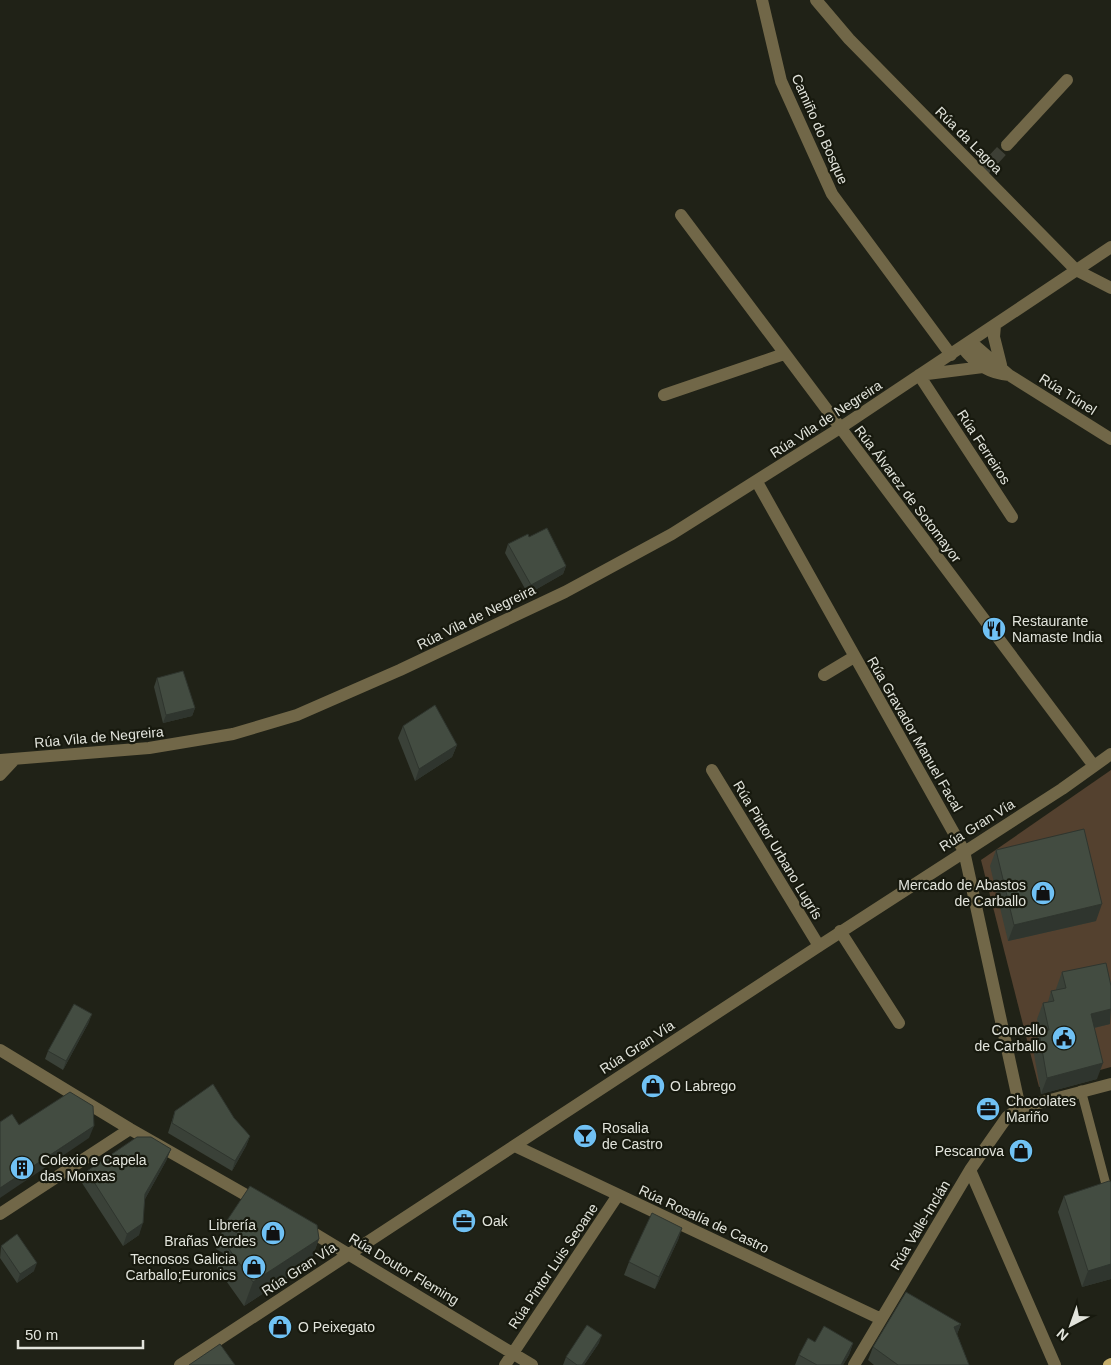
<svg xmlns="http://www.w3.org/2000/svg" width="1111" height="1365" font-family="Helvetica,sans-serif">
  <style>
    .green { fill: #54412f }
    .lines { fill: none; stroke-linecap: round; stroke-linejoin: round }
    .minor-tunnel { stroke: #3d3f35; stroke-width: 12; stroke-dasharray: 12 6; stroke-linecap: butt }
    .service { stroke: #716748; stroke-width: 9 }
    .pedestrian { stroke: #716748; stroke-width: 12 }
    .minor { stroke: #716748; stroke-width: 12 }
    .primary { stroke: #c4ad6a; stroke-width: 12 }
    .wall { fill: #3a4138 }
    .shaded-wall { fill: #2f352e }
    .building { fill: #434c41; stroke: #2f352e }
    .labels { text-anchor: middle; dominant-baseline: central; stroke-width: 4.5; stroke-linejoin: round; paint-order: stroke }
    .street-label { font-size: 14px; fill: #e2e4dc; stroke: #17190e }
    .poi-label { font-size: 14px; fill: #e2e4dc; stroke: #17190e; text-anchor: start }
  </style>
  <rect width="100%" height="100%" fill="#202217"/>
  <!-- green -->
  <path class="green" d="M1111,770V1067L1039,1087L981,860Z"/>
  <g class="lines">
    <!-- minor-tunnel -->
    <path class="minor-tunnel" d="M981,173L1007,145"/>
    <!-- service -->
    <path class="service" d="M1081,1090L1108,1192"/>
    <!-- pedestrian -->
    <path class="pedestrian" d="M1020,1108L1111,1084"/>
    <!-- minor -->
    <path class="minor" d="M762,0L781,81L832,194L951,355
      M816,0L849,39L1076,270L1111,288
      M1007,145L1067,80
      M681,215L1094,766
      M995,325L994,337L1001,365
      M971,342L1009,375L1111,439
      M962,347C974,363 989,374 1009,375
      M983,367L919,375L1012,517
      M664,395L784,354
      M757,482L964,851L1020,1108L1007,1117L970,1170L854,1365
      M824,675L854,657
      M0,760L149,748L233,734L297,715L400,670L565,592L672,534L840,428L1111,247
      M712,770L819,946
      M0,775L14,760
      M840,931L899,1023
      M0,1050L130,1129L260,1203
      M515,1146L881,1319
      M970,1170L1055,1365
      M0,1214L130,1129
      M305,1228L532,1365
      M180,1365L819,946L1062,789L1111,754
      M505,1365L618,1195"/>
    <!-- primary -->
    <path class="primary" d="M1109,1365L1111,1364"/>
  </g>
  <!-- wall -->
  <path class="wall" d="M529,537L566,566L563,574L528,594L505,553L508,544Z
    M157,678L195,708L192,716L163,723L154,687Z
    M403,726L457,745L452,757L415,781L398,738Z
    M996,850L1096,921L1008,941L990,866Z
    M1062,972L1110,1024L1094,1028L1097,1079L1041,1094L1033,1048L1040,1032L1037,1019L1043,1003L1048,1002L1051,991L1056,990V989Z
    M89,1022L63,1070L45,1059L48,1051Z
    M175,1111L234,1118L250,1136L246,1146L232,1171L168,1133Z
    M171,1149L166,1161L145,1199L139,1235L123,1246L82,1183L87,1171Z
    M1111,1182V1279L1082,1287L1058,1212L1064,1196Z
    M224,1225L319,1239L310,1263L244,1306L217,1268L223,1253L216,1249Z
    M682,1228L678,1240L655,1289L624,1275L629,1262Z
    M1,1246L34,1271L17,1283L0,1258Z
    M961,1324L957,1334L969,1365H874L868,1360L873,1347Z
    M815,1342L853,1343L849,1355L843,1365H795L799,1355Z
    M599,1343L584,1365H563L566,1357Z"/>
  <!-- shaded-wall -->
  <path class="shaded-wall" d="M566,566L563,574L528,594L531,585Z
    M195,708L192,716L163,723L166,715Z
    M457,745L452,757L415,781L419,769Z
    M1102,904L1096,921L1008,941L1014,925Z
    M1111,1009L1110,1024L1085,1030L1091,1014Z
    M92,1014L89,1022L63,1070L66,1061Z
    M1103,1063L1097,1079L1041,1094L1047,1078Z
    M94,1126L89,1138L0,1198V1188Z
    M250,1136L246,1146L232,1171L235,1161Z
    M171,1149L166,1161L141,1206L145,1194Z
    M143,1223L139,1235L123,1246L127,1234Z
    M682,1228L678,1240L655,1289L659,1277Z
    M319,1239L310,1263L244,1306L253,1282Z
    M37,1263L34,1271L17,1283L20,1274Z
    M1111,1264V1279L1082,1287L1088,1271Z
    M961,1324L956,1337L954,1327Z
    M602,1335L599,1343L584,1365H582Z
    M853,1343L849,1355L843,1365H841Z"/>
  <!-- building -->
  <path class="building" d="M547,528L566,566L531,585L508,544L528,534L529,537Z
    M183,671L195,708L166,715L157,678Z
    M435,705L457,745L419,769L403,726Z
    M1084,829L1102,904L1014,925L996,850Z
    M1106,963L1111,986V1009L1091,1014L1103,1063L1047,1078L1039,1032L1049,1030L1043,1003L1054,1001L1051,991L1066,988L1062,972Z
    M74,1004L92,1014L66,1061L48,1051Z
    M213,1084L234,1118L250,1136L235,1161L172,1123L175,1111Z
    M70,1092L93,1106L94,1126L0,1188V1122L12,1114L19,1125Z
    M137,1137H151L171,1149L145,1194L143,1223L127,1234L87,1171Z
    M1109,1181L1111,1182V1264L1088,1271L1064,1196Z
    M250,1186L317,1225L319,1239L253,1282L226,1245L242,1236L224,1225Z
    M652,1213L682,1228L659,1277L629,1262Z
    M17,1234L37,1263L20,1274L1,1246Z
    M906,1292L961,1324L954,1327L969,1365H898L873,1347Z
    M587,1325L602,1335L582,1365H577L566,1357Z
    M824,1326L853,1343L841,1365H817L799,1355L808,1338L815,1342Z
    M220,1344L235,1365H189Z"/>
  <!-- icons -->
  <defs>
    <g id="restaurant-disc" transform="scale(1.25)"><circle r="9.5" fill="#70c1f4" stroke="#17190e"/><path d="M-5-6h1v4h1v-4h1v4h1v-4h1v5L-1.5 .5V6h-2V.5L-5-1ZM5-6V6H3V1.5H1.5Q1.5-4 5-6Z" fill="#111"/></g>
    <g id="shop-disc" transform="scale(1.25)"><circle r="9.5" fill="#70c1f4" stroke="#17190e"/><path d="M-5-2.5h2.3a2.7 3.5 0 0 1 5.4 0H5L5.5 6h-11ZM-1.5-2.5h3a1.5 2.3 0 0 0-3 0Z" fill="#111"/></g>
    <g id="civic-disc" transform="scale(1.25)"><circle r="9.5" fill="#70c1f4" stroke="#17190e"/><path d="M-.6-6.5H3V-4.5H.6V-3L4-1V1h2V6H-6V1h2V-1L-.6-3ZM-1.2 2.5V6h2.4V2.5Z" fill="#111"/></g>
    <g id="office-disc" transform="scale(1.25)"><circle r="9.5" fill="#70c1f4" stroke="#17190e"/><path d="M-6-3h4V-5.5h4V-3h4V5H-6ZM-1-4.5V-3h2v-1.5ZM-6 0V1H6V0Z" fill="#111"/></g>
    <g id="bar-disc" transform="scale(1.25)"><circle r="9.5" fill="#70c1f4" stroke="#17190e"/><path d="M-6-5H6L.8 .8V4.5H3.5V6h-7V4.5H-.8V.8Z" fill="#111"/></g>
    <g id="building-disc" transform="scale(1.25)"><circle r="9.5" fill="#70c1f4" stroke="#17190e"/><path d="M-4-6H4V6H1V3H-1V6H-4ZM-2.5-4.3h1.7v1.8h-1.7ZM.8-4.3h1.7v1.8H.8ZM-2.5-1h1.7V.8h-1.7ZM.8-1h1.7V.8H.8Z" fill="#111"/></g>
  </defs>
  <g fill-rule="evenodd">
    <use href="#restaurant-disc" x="994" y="629"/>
    <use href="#shop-disc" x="1043" y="893"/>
    <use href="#civic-disc" x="1064" y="1038"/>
    <use href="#shop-disc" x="653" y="1086"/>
    <use href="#office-disc" x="988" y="1109"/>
    <use href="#bar-disc" x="585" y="1136"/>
    <use href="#shop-disc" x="1021" y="1151"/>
    <use href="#building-disc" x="22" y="1168"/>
    <use href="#office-disc" x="464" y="1221"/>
    <use href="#shop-disc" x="273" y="1233"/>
    <use href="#shop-disc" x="254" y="1267"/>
    <use href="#shop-disc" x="280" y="1327"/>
  </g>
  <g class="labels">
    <!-- street labels -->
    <g class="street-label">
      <text transform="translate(820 129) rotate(66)">Camiño do Bosque</text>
      <text transform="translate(969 140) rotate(45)">Rúa da Lagoa</text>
      <text transform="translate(1068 394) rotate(32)">Rúa Túnel</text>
      <text transform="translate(826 419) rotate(-33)">Rúa Vila de Negreira</text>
      <text transform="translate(984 447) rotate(57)">Rúa Ferreiros</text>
      <text transform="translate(908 494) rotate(53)">Rúa Álvarez de Sotomayor</text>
      <text transform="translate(476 617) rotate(-26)">Rúa Vila de Negreira</text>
      <text transform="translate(915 734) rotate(60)">Rúa Gravador Manuel Facal</text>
      <text transform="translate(99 737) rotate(-5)">Rúa Vila de Negreira</text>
      <text transform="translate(977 825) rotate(-32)">Rúa Gran Vía</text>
      <text transform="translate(778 850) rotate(59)">Rúa Pintor Urbano Lugrís</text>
      <text transform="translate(637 1047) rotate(-33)">Rúa Gran Vía</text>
      <text transform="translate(704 1219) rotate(25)">Rúa Rosalía de Castro</text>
      <text transform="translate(920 1225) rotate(-59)">Rúa Valle-Inclán</text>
      <text transform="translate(553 1266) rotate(-56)">Rúa Pintor Luis Seoane</text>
      <text transform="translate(299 1269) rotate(-33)">Rúa Gran Vía</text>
      <text transform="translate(404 1269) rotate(31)">Rúa Doutor Fleming</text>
    </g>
    <!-- poi labels -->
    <g class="poi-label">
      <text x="1012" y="621">Restaurante<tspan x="1012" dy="16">Namaste India</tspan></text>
      <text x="1026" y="885" text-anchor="end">Mercado de Abastos<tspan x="1026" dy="16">de Carballo</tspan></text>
      <text x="1046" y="1030" text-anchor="end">Concello<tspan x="1046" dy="16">de Carballo</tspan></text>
      <text x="670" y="1086">O Labrego</text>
      <text x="1006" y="1101">Chocolates<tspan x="1006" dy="16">Mariño</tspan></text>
      <text x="602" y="1128">Rosalia<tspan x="602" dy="16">de Castro</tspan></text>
      <text x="1004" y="1151" text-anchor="end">Pescanova</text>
      <text x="40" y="1160">Colexio e Capela<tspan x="40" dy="16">das Monxas</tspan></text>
      <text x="482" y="1221">Oak</text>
      <text x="256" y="1225" text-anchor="end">Librería<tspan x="256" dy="16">Brañas Verdes</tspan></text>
      <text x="236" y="1259" text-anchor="end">Tecnosos Galicia<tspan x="236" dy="16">Carballo;Euronics</tspan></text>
      <text x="298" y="1327">O Peixegato</text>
    </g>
  </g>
  <!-- north arrow -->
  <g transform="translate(1071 1325) rotate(221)" stroke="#17190e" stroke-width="4" paint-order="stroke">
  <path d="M0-4L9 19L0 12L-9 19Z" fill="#e2e4dc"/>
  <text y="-8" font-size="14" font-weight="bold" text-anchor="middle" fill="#e2e4dc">N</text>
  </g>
  <!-- scale -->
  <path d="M18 1340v8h125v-8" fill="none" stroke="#e2e4dc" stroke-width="2.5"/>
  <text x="25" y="1340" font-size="15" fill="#e2e4dc" stroke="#17190e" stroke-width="4" paint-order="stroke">50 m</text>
</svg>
